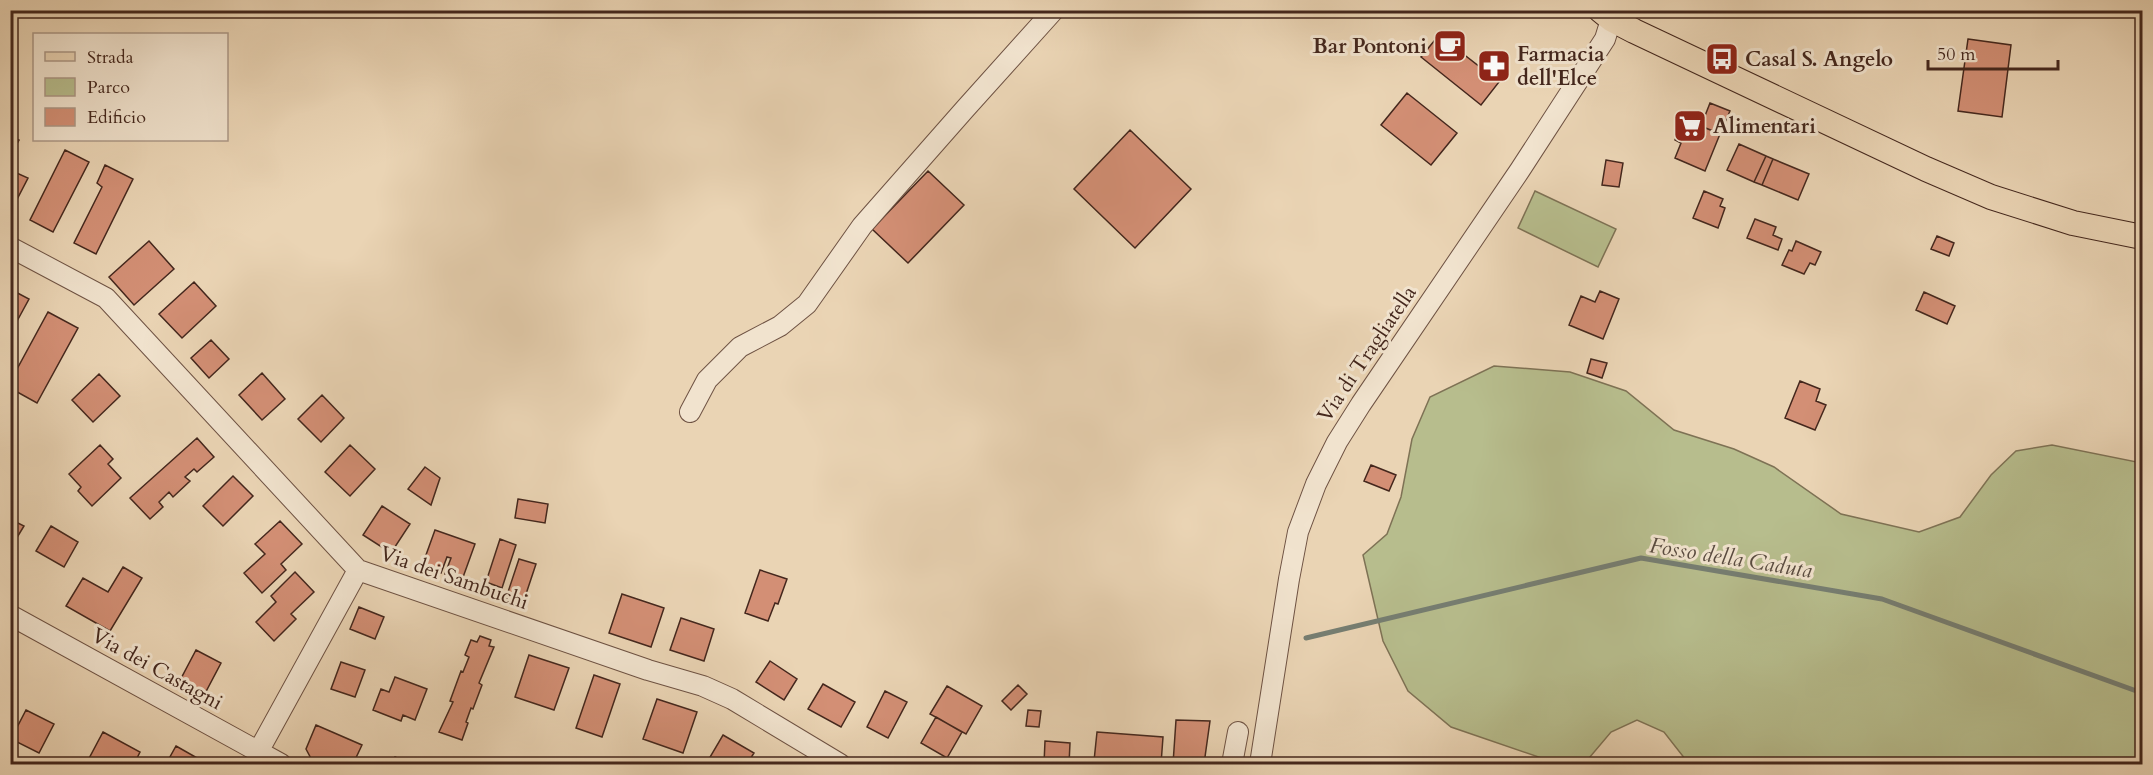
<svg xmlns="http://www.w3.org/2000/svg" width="2153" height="775" font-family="Cardo,serif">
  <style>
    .green { fill: #b7bd8d; stroke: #7e7255; stroke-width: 1.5 }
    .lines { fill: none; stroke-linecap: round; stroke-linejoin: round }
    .stream { stroke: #767e72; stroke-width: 5 }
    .building { fill: #d38f75; stroke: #44271d; stroke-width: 1.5 }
    .minor-casing { stroke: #6e5243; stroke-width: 22 }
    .major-casing { stroke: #44271d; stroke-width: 26 }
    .minor { stroke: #f1e3ce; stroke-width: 20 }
    .major { stroke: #ead4b4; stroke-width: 24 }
    .labels { text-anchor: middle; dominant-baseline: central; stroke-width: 6; stroke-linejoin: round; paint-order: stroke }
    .poi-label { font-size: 21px; font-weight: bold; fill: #44271d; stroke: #f1e3ce; text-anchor: start }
    .street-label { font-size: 21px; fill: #44271d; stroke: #f1e3ce }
    .water-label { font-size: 22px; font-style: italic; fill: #594b40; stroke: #f1e3ce }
  </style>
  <rect width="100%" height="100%" fill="#ead4b4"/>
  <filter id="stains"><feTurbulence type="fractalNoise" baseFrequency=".00333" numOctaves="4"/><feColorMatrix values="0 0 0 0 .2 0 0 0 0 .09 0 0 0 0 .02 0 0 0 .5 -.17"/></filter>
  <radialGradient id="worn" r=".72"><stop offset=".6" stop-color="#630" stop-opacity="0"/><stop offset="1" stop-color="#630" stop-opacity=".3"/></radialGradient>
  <!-- green -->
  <path class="green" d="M1535,191L1616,229L1598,267L1518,228Z
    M1494,366L1570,372L1626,391L1674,430L1734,449L1774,467L1841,514L1919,532L1960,517L1991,475L2016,451L2052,445L2142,463V764H1689L1664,732L1637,720L1611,732L1584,764H1559L1451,727L1408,691L1383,641L1363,555L1387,534L1401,497L1412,439L1430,397Z"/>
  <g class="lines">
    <!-- stream -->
    <path class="stream" d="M1306,638L1641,558L1882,599L2142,693"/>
  </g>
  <!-- building -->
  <path class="building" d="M1439,35L1499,82L1481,105L1421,57Z
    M1968,39L2011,45L2002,117L1958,111Z
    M1407,93L1457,133L1431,165L1381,125Z
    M1710,103L1730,111L1720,134L1701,126Z
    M1684,119L1720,134L1705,171L1675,158L1681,143L1675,140Z
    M1130,130L1191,189L1135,248L1074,189Z
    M10,136L19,140L10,157Z
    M1739,144L1766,156L1754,182L1727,170Z
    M65,150L89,162L53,232L30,220Z
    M1766,156L1773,159L1762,185L1754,182Z
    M1773,159L1809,174L1798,200L1762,185Z
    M1606,160L1623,163L1619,187L1602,185Z
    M105,165L133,179L96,254L74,243L102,187L97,183Z
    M10,170L28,178L12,209L10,208Z
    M928,171L964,205L908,263L872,229Z
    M1704,191L1723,199L1720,206L1725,208L1718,228L1693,218Z
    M1755,219L1776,227L1773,235L1782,239L1778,250L1747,238Z
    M1937,236L1954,243L1949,256L1931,249Z
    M149,241L174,269L134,305L109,277Z
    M1796,241L1821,252L1815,265L1810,263L1804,274L1782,265L1789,250L1792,251Z
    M194,282L216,306L182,338L159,314Z
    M10,289L29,299L10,334Z
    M1600,291L1619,299L1603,339L1569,325L1581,296L1595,302Z
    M1924,292L1955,306L1947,324L1916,310Z
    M48,312L78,328L37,403L10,388V382Z
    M211,340L229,359L209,378L191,358Z
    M1591,359L1607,363L1602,378L1587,373Z
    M262,373L285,399L262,420L239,395Z
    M99,374L120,396L93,422L72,400Z
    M1800,381L1820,389L1816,401L1826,405L1815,430L1785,418Z
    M322,395L344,418L321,442L298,419Z
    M197,438L214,457L197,472L194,469L185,477L190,481L173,497L169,492L159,502L163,507L150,519L130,498Z
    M100,445L113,459L108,464L121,478L92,506L78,491L81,487L69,474Z
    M350,445L375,469L350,496L325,472Z
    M1371,465L1396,475L1389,491L1364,481Z
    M425,467L440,478L431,505L408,489Z
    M233,476L253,496L223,526L203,506Z
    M518,499L548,504L545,523L515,518Z
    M382,506L410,524L391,553L363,535Z
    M10,519L24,526L10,549Z
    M280,521L302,544L281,564L286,570L262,593L244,573L265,554L255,544Z
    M51,526L78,542L64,567L36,551Z
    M435,530L475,544L462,580L445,574L451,558L447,557L441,573L422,566Z
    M500,539L516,545L502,588L486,582Z
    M519,559L536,564L523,603L506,598Z
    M123,567L142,578L110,631L66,606L83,578L108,592Z
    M760,570L787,579L778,604L775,603L768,621L745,613Z
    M295,572L314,592L291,614L296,619L274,641L256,622L276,602L271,596Z
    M622,594L664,608L651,647L609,633Z
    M359,607L384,617L375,639L350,629Z
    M681,618L714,629L704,661L670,650Z
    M480,636L491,640L489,646L494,647L479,683L482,685L473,709L471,708L466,722L468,723L462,740L439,732L453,702L450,701L461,671L463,672L469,657L465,655L471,640L477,642Z
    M196,650L221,663L201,701L176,688Z
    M529,655L569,668L554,710L515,697Z
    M770,661L797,679L784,700L756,682Z
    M341,662L365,670L355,697L331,689Z
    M594,675L620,684L602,737L576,728Z
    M395,677L427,689L415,720L403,715L401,721L373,710L381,689L389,692Z
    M823,684L855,702L841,727L808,709Z
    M1018,685L1027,694L1011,710L1002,701Z
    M947,686L982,706L966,734L930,714Z
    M885,691L907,702L888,738L867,727Z
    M657,699L697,712L683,753L643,739Z
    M26,710L54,724L39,753L11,739Z
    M1028,710L1041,711L1039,727L1026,726Z
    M936,717L962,732L947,758L921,743Z
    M1176,720L1210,721L1204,764H1173Z
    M316,725L362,745L353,764H314L306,749Z
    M103,732L140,752L134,764H86Z
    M1097,732L1163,737L1161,764L1094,761Z
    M723,735L754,753L747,764H706Z
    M1045,741L1070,743L1069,764H1044Z
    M176,746L199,759L196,764H166Z
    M395,757L412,764H392Z"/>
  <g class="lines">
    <!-- minor casing -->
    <g class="minor-casing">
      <path id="minor" d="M10,247L106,298L358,570L648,670L703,686L732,699L840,764
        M690,412L707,380L740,347L780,326L807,304L862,226L965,109L1054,10
        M10,615L281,764
        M258,752L358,570
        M1232,764L1238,732
        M1260,764L1289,579L1298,532L1316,484L1337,442L1361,404L1520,170L1605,39L1614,10"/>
    </g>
    <!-- major casing -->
    <g class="major-casing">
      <path id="major" d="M1600,10L1611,19L1634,31L1926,169L1991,197L2073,223L2142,237"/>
    </g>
    <!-- minor -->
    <use href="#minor" class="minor"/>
    <!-- major -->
    <use href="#major" class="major"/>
  </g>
  <!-- icons -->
  <defs>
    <g id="cafe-square" transform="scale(1.725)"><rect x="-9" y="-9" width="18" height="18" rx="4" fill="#8f2418" stroke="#f1e3ce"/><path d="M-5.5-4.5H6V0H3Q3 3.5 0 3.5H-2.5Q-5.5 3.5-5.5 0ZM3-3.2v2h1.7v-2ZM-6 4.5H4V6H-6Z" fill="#fff"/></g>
    <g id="bus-square" transform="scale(1.725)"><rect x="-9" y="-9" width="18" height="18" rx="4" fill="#8f2418" stroke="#f1e3ce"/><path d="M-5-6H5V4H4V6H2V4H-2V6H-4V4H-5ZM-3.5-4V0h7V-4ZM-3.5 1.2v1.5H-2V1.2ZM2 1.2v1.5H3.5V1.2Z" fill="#fff"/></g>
    <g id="pharmacy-square" transform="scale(1.725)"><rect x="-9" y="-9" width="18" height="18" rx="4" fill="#8f2418" stroke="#f1e3ce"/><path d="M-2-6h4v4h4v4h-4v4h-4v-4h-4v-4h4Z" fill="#fff"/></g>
    <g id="supermarket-square" transform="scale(1.725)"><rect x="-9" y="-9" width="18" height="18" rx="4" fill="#8f2418" stroke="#f1e3ce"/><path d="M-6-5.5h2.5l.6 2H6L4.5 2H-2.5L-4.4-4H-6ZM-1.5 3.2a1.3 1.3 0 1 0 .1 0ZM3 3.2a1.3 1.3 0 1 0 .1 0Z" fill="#fff"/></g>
  </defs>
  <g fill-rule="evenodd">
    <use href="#cafe-square" x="1450" y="46"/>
    <use href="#bus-square" x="1722" y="59"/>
    <use href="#pharmacy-square" x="1494" y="66"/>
    <use href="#supermarket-square" x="1690" y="126"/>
  </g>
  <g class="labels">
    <!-- poi labels -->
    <g class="poi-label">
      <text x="1427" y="46" text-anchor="end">Bar Pontoni</text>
      <text x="1517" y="54">Farmacia<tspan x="1517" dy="24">dell'Elce</tspan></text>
      <text x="1745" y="59">Casal S. Angelo</text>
      <text x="1713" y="126">Alimentari</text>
    </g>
    <!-- street labels -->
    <g class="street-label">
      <text transform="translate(1367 354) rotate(-56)">Via di Tragliatella</text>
      <text transform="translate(454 578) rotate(19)">Via dei Sambuchi</text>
      <text transform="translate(157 669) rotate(29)">Via dei Castagni</text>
    </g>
    <!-- water labels -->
    <g class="water-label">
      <text transform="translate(1731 558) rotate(9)">Fosso della Caduta</text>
    </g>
  </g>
  <!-- margin -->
  <rect width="2153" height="775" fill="none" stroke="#ead4b4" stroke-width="36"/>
  <rect x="12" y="12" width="2129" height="751" fill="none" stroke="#44271d" stroke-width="3"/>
  <rect x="18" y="18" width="2117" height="739" fill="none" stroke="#44271d" stroke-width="1.5"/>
  <!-- legend -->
  <rect x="33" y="33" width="195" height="108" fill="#f1e3ce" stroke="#ac9887" stroke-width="1.5"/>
  <rect x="45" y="52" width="30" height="9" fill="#ead4b4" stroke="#ac9887" stroke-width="1.5"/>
  <text x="87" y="63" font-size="18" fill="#44271d">Strada</text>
  <rect x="45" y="78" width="30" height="18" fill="#b7bd8d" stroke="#ac9887" stroke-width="1.5"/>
  <text x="87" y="93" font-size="18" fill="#44271d">Parco</text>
  <rect x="45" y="108" width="30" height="18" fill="#d38f75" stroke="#ac9887" stroke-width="1.5"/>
  <text x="87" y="123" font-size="18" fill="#44271d">Edificio</text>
  <!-- scale -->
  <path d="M1928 60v9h130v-9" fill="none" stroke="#44271d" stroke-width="3"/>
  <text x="1937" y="60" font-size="18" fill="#44271d" stroke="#f1e3ce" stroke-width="4.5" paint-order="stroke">50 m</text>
  <rect width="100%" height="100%" filter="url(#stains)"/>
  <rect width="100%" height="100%" fill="url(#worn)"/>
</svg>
